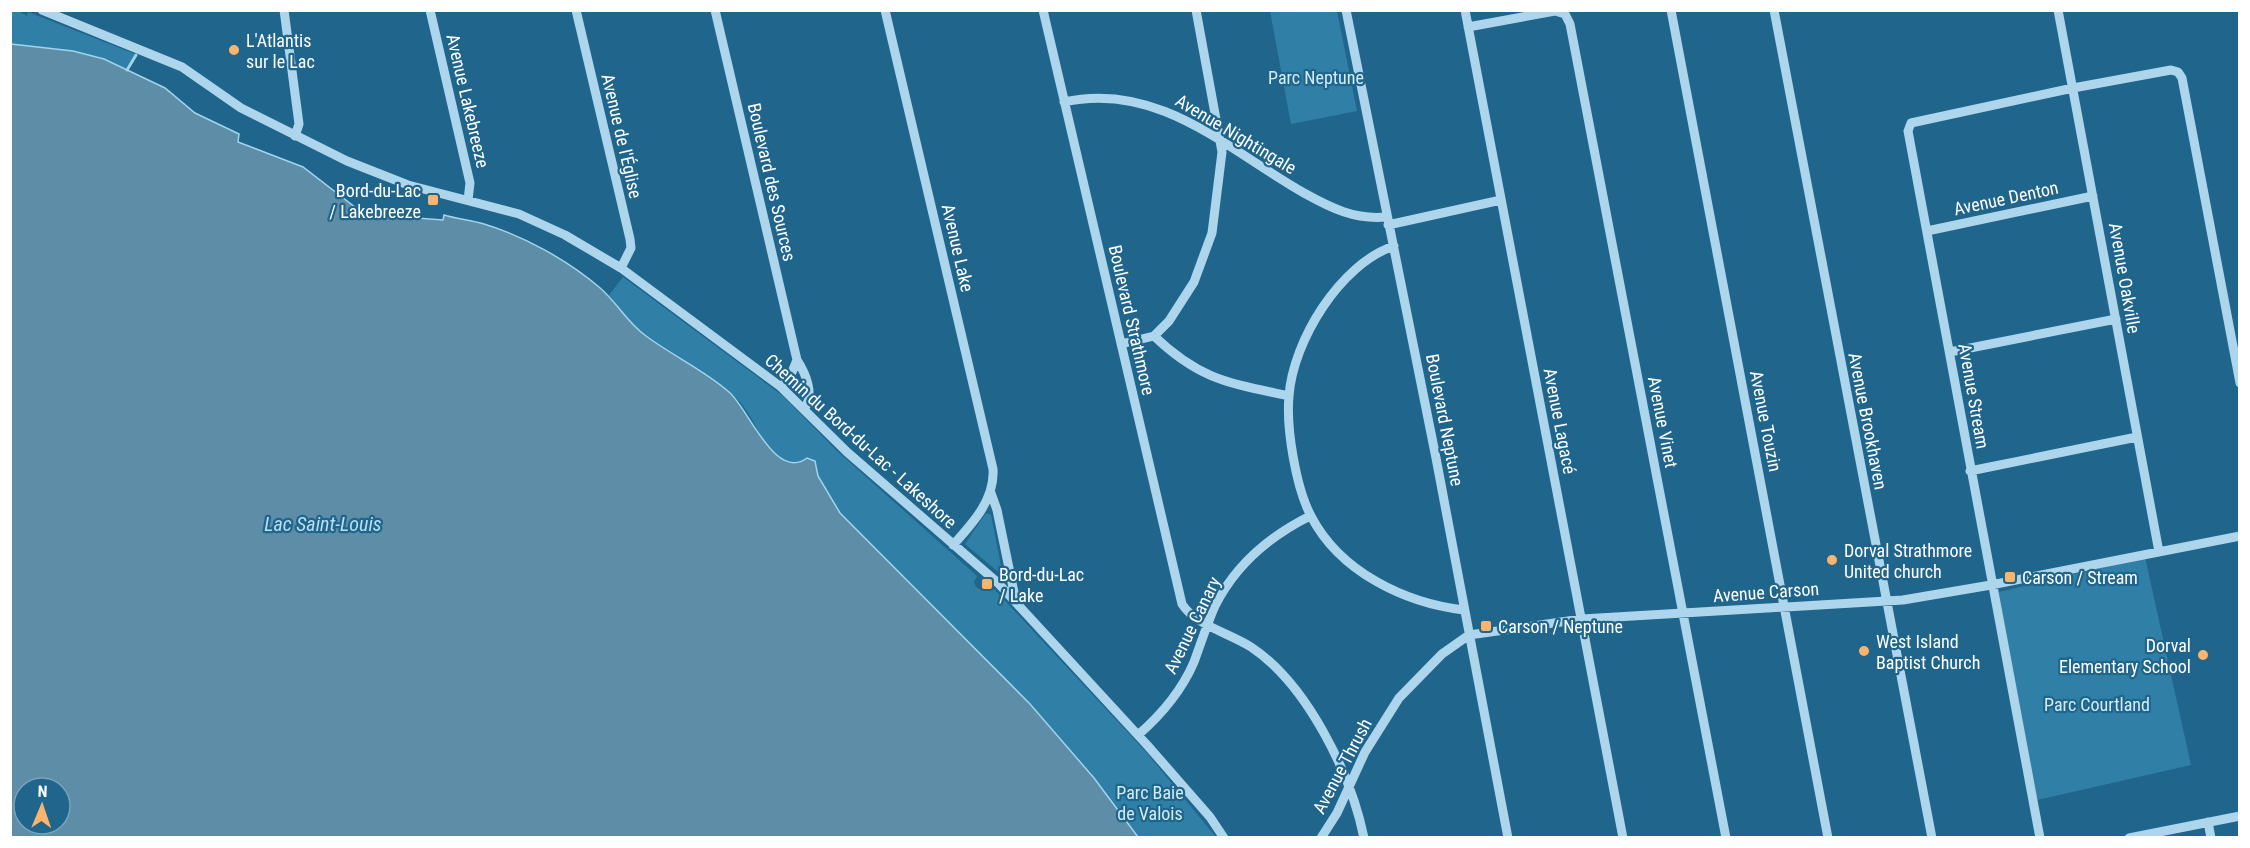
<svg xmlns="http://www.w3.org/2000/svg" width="2250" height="848" font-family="'Roboto Condensed',sans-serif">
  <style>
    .green { fill: #307fa7 }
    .water { fill: #5e8da7; stroke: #a0d4ed; stroke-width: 1.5; fill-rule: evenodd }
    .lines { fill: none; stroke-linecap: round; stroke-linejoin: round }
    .stream { stroke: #a0d4ed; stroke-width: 3 }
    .minor { stroke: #add6ec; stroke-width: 9 }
    .poi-dot { fill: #f9b46d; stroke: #20658c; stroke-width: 2 }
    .labels { text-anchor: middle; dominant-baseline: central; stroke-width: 4.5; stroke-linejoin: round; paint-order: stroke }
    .poi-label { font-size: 18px; fill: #fff; stroke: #20658c; text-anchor: start }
    .park-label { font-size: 18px; fill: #d2ecf9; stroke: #20658c }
    .street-label { font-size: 18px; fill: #fff; stroke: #20658c }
    .water-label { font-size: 20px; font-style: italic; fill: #b9dff3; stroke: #20658c }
  </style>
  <rect width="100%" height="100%" fill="#20658c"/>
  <!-- green -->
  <path class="green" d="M10,11H18L27,16L28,12L135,54L125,69L89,55L11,44Z
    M1270,11H1337L1357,111L1291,124Z
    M623,277L783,396L836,450L977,576L974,582L976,587L981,590L987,585L995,590L1146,752L1216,837H1138L1094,778L1030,704L840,513L818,476L817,466L807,458L799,464C761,460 759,419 736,398C706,369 666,354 634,327C625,318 617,306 609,295Z
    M986,513L991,515L1003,576L965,544Z
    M2145,557L2191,765L2033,801L1999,592Z"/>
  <!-- water -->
  <path class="water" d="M11,44L73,51L104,59L165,88L195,113L239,134L238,142L303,167L364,214L443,220L444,215C457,219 471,220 484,224C524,236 567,260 599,287C617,302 627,323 646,336C673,356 704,370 729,392C749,409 775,482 807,458L815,461L818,476L840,513L1030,704L1094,778L1138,837H11ZM24,788H60V824H24Z"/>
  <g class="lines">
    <!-- stream -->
    <path class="stream" d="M127,70L136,55"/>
    <!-- minor -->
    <path class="minor" d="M42,10L182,67L241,108L347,161L408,185L519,214L565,235L621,268L781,387L847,452L998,583L1148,746L1210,817L1224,838
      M284,10L299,124L295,136
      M430,10L470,183L468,200
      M576,10L630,239L631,248L621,268
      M715,10L797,360C806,374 815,395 804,409
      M885,10L993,469C995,499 973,523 953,545
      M1043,10L1182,604C1195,625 1229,633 1251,647C1307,684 1351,774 1364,838
      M1346,10L1436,458L1508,838
      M1465,10L1623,838
      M1671,10L1828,838
      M1774,10L1932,838
      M2058,10L2159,552
      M1468,27L1555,11L1565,14L1570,24L1726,838
      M1064,102C1159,81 1228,150 1304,193C1331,208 1355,220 1386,217
      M1388,225L1501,200
      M1927,231L2093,196
      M1394,246C1340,264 1293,341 1289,396C1286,428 1296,488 1311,516C1340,572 1405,603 1464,610
      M1154,336C1200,380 1229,383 1289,396
      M1121,344L1154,336L1169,321L1194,282L1212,233L1222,152L1196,10
      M1950,352L2116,319
      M781,387L790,377L797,360
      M1970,471L2137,437
      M991,493L997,510L1016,602
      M1138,735C1161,715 1182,690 1194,662C1201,643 1207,624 1215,606C1236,564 1270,536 1310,516
      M2208,822L2211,838
      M1321,838L1337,813L1365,752L1399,698L1442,654L1469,635L1582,619L1903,600L1991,585L2240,536
      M2040,838L1908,131L1911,123L2073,88L2171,70L2178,72L2182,78L2240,383
      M2129,838L2240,816"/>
  </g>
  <!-- markers -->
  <g class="poi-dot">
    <circle cx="234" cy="50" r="6"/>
    <rect x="427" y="194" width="12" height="12" rx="3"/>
    <circle cx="1832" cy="560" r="6"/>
    <rect x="2004" y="571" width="12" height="12" rx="3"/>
    <rect x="981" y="578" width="12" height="12" rx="3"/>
    <rect x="1480" y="620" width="12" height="12" rx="3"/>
    <circle cx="1864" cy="651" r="6"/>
    <circle cx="2203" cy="655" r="6"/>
  </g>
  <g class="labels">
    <!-- poi labels -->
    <g class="poi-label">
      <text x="246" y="40">L'Atlantis<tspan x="246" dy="21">sur le Lac</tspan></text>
      <text x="421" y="190" text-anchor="end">Bord-du-Lac<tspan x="421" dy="21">/ Lakebreeze</tspan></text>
      <text x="1844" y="550">Dorval Strathmore<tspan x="1844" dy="21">United church</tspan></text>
      <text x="999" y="574">Bord-du-Lac<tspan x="999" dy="21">/ Lake</tspan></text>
      <text x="2022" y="577">Carson / Stream</text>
      <text x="1498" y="626">Carson / Neptune</text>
      <text x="1876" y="641">West Island<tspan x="1876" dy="21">Baptist Church</tspan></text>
      <text x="2191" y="645" text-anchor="end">Dorval<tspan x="2191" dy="21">Elementary School</tspan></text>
    </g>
    <!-- park labels -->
    <g class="park-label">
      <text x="1316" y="77">Parc Neptune</text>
      <text x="2097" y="704">Parc Courtland</text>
      <text x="1150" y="792">Parc Baie<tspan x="1150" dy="21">de Valois</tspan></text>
    </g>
    <!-- street labels -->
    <g class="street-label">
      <text transform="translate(468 101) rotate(77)">Avenue Lakebreeze</text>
      <text transform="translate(1236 134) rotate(31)">Avenue Nightingale</text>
      <text transform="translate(622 136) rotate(77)">Avenue de l'Église</text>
      <text transform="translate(772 182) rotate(77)">Boulevard des Sources</text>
      <text transform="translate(2006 198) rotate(-12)">Avenue Denton</text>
      <text transform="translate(958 248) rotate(77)">Avenue Lake</text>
      <text transform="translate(2125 278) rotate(80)">Avenue Oakville</text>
      <text transform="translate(1132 320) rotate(77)">Boulevard Strathmore</text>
      <text transform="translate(1974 396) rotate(80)">Avenue Stream</text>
      <text transform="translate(1445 420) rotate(79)">Boulevard Neptune</text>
      <text transform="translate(1560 421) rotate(79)">Avenue Lagacé</text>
      <text transform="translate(1766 421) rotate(79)">Avenue Touzin</text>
      <text transform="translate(1868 421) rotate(79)">Avenue Brookhaven</text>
      <text transform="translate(1663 422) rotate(79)">Avenue Vinet</text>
      <text transform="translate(861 441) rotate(42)">Chemin du Bord-du-Lac - Lakeshore</text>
      <text transform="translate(1766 592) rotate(-4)">Avenue Carson</text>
      <text transform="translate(1192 625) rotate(-64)">Avenue Canary</text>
      <text transform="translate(1342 766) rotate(-62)">Avenue Thrush</text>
    </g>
    <!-- water labels -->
    <g class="water-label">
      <text x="323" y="524">Lac Saint-Louis</text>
    </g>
  </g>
  <!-- border -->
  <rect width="2250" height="848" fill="none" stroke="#ffffff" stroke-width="24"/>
  <!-- north arrow -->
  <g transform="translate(42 806) rotate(2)"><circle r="28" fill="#20658c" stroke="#79a3ba" stroke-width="1.5"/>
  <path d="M0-4.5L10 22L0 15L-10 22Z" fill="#f9b46d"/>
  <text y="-9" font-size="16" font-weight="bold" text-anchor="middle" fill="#ffffff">N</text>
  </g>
</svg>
